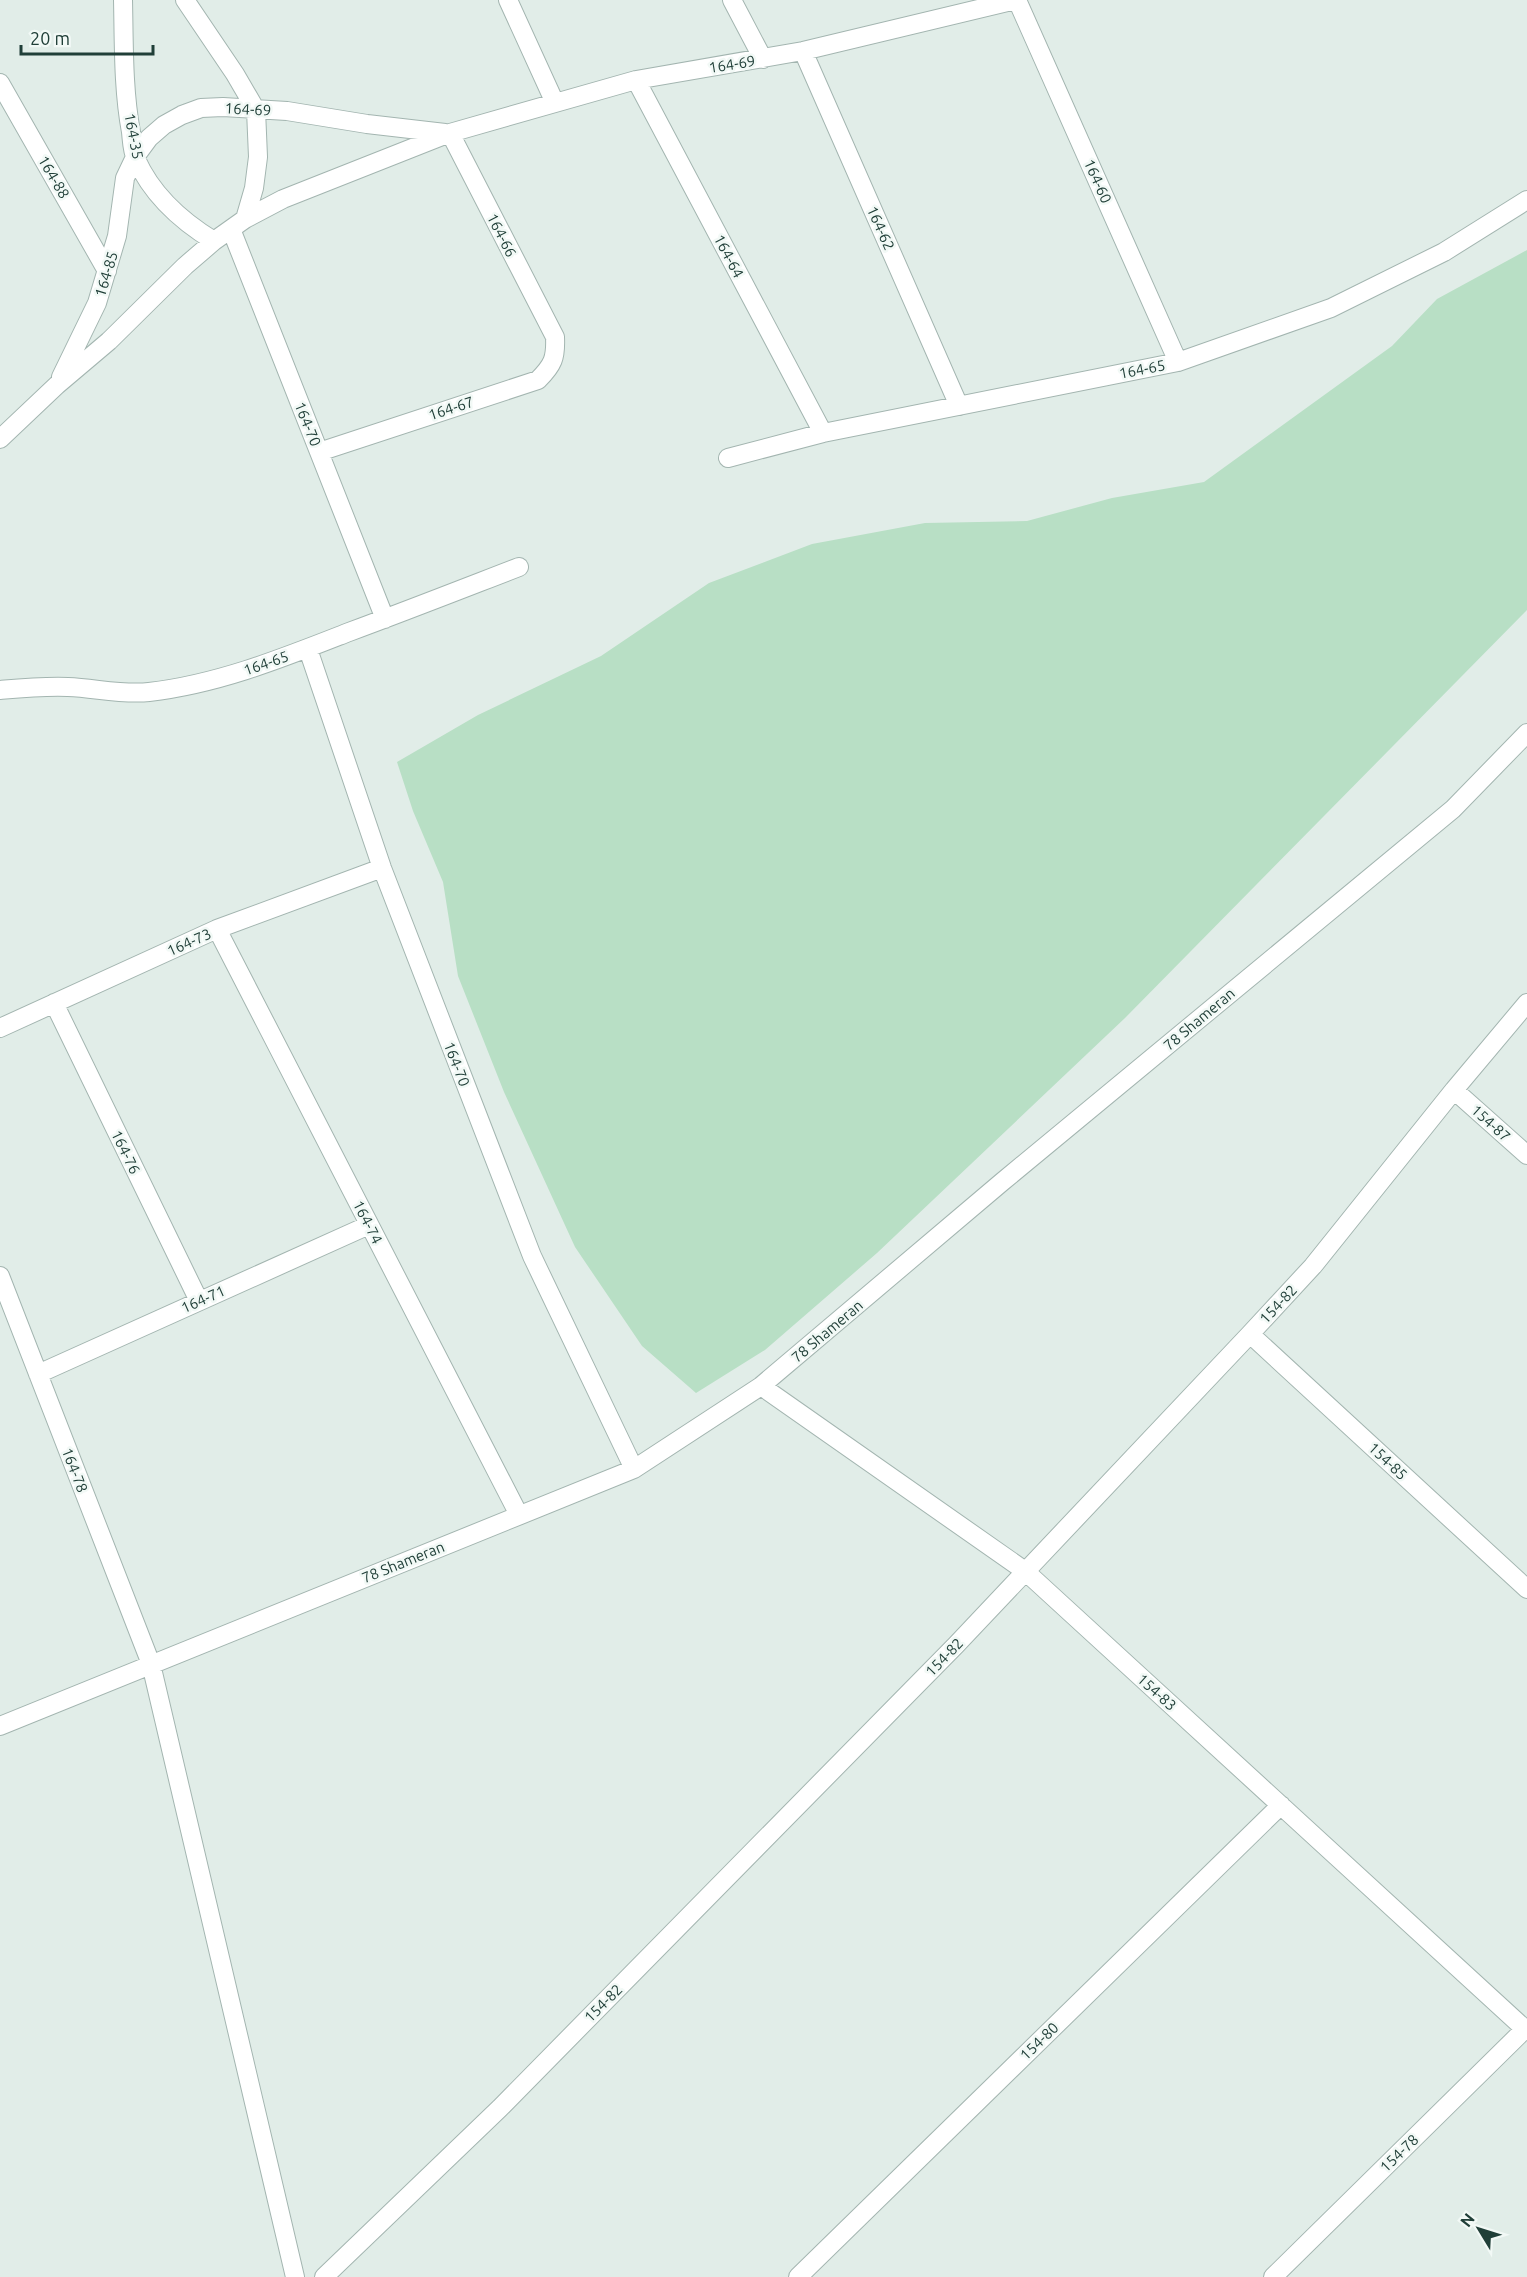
<svg xmlns="http://www.w3.org/2000/svg" width="1527" height="2277" font-family="Ubuntu,sans-serif">
  <style>
    .green { fill: #b8dfc5 }
    .lines { fill: none; stroke-linecap: round; stroke-linejoin: round }
    .minor-casing { stroke: #a3b5b0; stroke-width: 20 }
    .minor { stroke: #fff; stroke-width: 18 }
    .labels { text-anchor: middle; dominant-baseline: central; stroke-width: 5; stroke-linejoin: round; paint-order: stroke }
    .street-label { font-size: 15px; fill: #203f38; stroke: #f2f9f6 }
  </style>
  <rect width="100%" height="100%" fill="#e1ede8"/>
  <!-- green -->
  <path class="green" d="M1527,250V610L1125,1018L877,1253L765,1350L696,1393L642,1346L575,1247L504,1092L458,976L443,882L413,811L397,762L478,715L601,656L709,583L812,544L925,523L1027,521L1112,498L1204,482L1392,346L1437,299Z"/>
  <g class="lines">
    <!-- minor casing -->
    <g class="minor-casing">
      <path id="minor" d="M123,0C124,44 123,89 131,132C132,141 132,151 136,159C152,195 181,221 214,241
        M185,0L235,74L256,110L258,157L254,188L245,219
        M508,0L555,103
        M732,0L763,59
        M1017,0L1178,362
        M803,51L959,406
        M636,80L823,433
        M0,83L107,271
        M231,229L385,619
        M61,377L97,303L117,236L125,178L135,157L149,138L164,125L182,115L201,108L223,107L287,111L367,124L445,133
        M0,439L57,385L109,341L185,266L214,241L245,219L283,199L450,133L636,80L803,51L1016,0
        M319,452L538,380C553,365 556,358 555,337L450,133
        M728,458L823,433L1178,362L1331,308L1444,252L1527,200
        M308,649L382,868L532,1256L634,1469
        M0,690C23,688 45,686 68,687C95,688 122,695 149,692C219,684 285,657 349,632C406,611 462,589 519,567
        M217,929L519,1515
        M54,1003L199,1301
        M0,1028L217,929L382,868
        M1454,1090L1527,1155
        M0,1276L151,1664L295,2277
        M1250,1334L1527,1589
        M38,1374L369,1225
        M761,1386L1025,1571L1527,2031
        M0,1726L634,1469L761,1386L1002,1182L1453,809L1527,733
        M324,2277L500,2108L956,1645L1250,1334L1313,1266L1454,1090L1527,1003
        M798,2277L1281,1805
        M1273,2277L1525,2029"/>
    </g>
    <!-- minor -->
    <use href="#minor" class="minor"/>
  </g>
  <g class="labels">
    <!-- street labels -->
    <g class="street-label">
      <text transform="translate(732 64) rotate(-9)">164-69</text>
      <text transform="translate(248 109) rotate(3)">164-69</text>
      <text transform="translate(134 136) rotate(79)">164-35</text>
      <text transform="translate(54 177) rotate(60)">164-88</text>
      <text transform="translate(1098 181) rotate(66)">164-60</text>
      <text transform="translate(881 228) rotate(66)">164-62</text>
      <text transform="translate(502 235) rotate(63)">164-66</text>
      <text transform="translate(729 256) rotate(62)">164-64</text>
      <text transform="translate(106 274) rotate(-73)">164-85</text>
      <text transform="translate(1142 369) rotate(-11)">164-65</text>
      <text transform="translate(451 408) rotate(-18)">164-67</text>
      <text transform="translate(308 424) rotate(68)">164-70</text>
      <text transform="translate(266 663) rotate(-19)">164-65</text>
      <text transform="translate(189 942) rotate(-24)">164-73</text>
      <text transform="translate(1199 1019) rotate(-40)">78 Shameran</text>
      <text transform="translate(457 1064) rotate(69)">164-70</text>
      <text transform="translate(1491 1123) rotate(42)">154-87</text>
      <text transform="translate(126 1152) rotate(64)">164-76</text>
      <text transform="translate(368 1222) rotate(63)">164-74</text>
      <text transform="translate(203 1299) rotate(-24)">164-71</text>
      <text transform="translate(1278 1304) rotate(-47)">154-82</text>
      <text transform="translate(827 1331) rotate(-40)">78 Shameran</text>
      <text transform="translate(1388 1461) rotate(43)">154-85</text>
      <text transform="translate(75 1470) rotate(69)">164-78</text>
      <text transform="translate(403 1562) rotate(-22)">78 Shameran</text>
      <text transform="translate(944 1657) rotate(-46)">154-82</text>
      <text transform="translate(1157 1692) rotate(42)">154-83</text>
      <text transform="translate(603 2003) rotate(-45)">154-82</text>
      <text transform="translate(1039 2041) rotate(-44)">154-80</text>
      <text transform="translate(1399 2153) rotate(-44)">154-78</text>
    </g>
  </g>
  <!-- north arrow -->
  <g transform="translate(1479 2229) rotate(308)" stroke="#f2f9f6" stroke-width="4.5" paint-order="stroke">
  <path d="M0-4.5L10 22L0 15L-10 22Z" fill="#203f38"/>
  <text y="-9" font-size="16" font-weight="bold" text-anchor="middle" fill="#203f38">N</text>
  </g>
  <!-- scale -->
  <path d="M21 45v9h132v-9" fill="none" stroke="#203f38" stroke-width="3"/>
  <text x="30" y="45" font-size="18" fill="#203f38" stroke="#f2f9f6" stroke-width="4.5" paint-order="stroke">20 m</text>
</svg>
